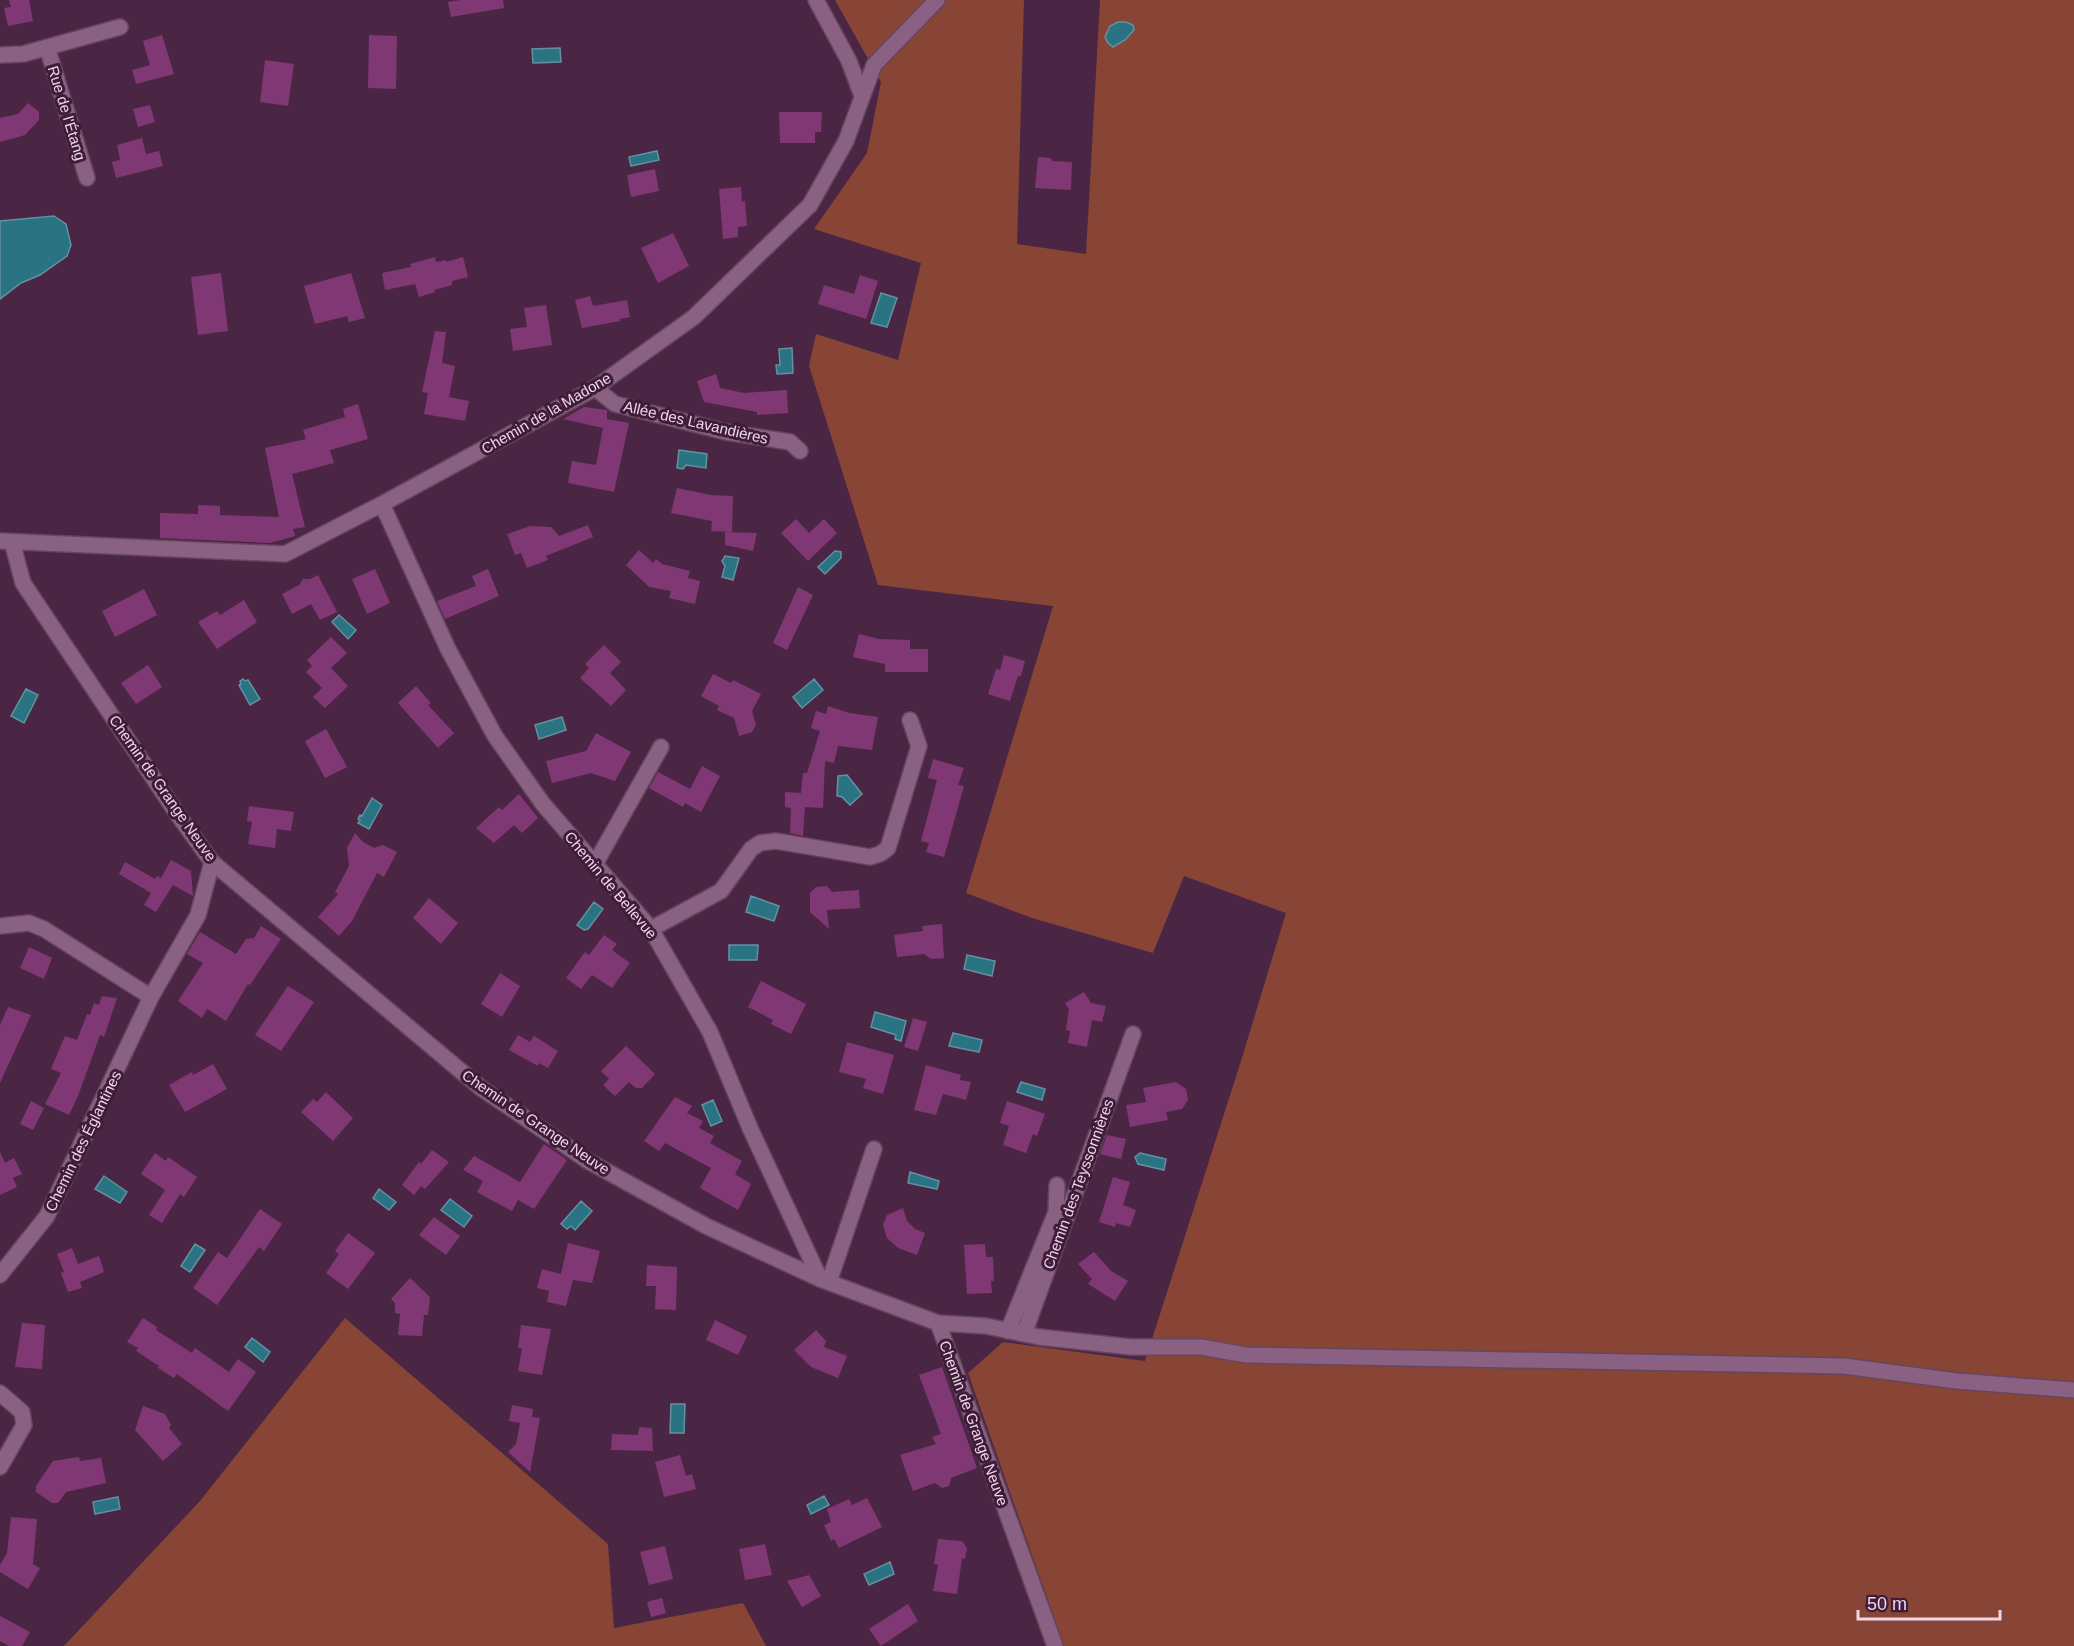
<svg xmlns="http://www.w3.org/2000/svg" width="2074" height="1646" font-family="Helvetica,sans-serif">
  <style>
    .green { fill: #884535 }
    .water { fill: #297383; stroke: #6491a2; stroke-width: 1.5 }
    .building { fill: #803874 }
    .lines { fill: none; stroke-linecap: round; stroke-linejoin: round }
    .minor-casing { stroke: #65465f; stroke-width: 18 }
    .minor { stroke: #8a6182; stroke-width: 15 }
    .labels { text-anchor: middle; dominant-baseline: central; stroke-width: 6; stroke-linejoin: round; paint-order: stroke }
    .street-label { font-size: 15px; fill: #efd7e9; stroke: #3f1c39 }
  </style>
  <rect width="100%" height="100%" fill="#4a2644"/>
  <!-- green -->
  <path class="green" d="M835,0H1024L1017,244L1086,254L1100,0H2074V1646H1064L968,1373L1003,1342L1145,1361L1241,1061L1286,913L1184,876L1153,953L1032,918L966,893L1053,606L878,585L809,366L816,334L898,360L921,263L814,229L867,153L881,82Z
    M345,1318L608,1544L614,1628L743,1603L766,1646H64L200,1501Z"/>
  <!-- water -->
  <path class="water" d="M1118,22H1126L1133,25L1134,30L1125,40L1113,47L1108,43L1105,37L1110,26Z
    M560,48L561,62L533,63L532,49Z
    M657,151L659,160L631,166L629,157Z
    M54,216L66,224L71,245L67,256L40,275L21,283L0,299V221Z
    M881,293L897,298L887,327L871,323Z
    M792,348L793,373L777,374L776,365H780L779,349Z
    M679,450L707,454L706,468L686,465L683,469L677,468Z
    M835,551L841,552V558L825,574L818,567Z
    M725,556L739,558L733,580L722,577L725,566L722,561Z
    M339,615L356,630L348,639L332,622Z
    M243,679L245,681L248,680L260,699L250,705L239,685L241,684L240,681Z
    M814,679L823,690L802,708L793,697Z
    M26,689L38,695L24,723L11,716Z
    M562,717L566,730L539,739L535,725Z
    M847,775L862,794L850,805L842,797L837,796L838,776Z
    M372,798L382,805L369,829L358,823L360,820L358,819L360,815L362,816Z
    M751,896L779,906L774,921L746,912Z
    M594,902L603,909L588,929L584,930L577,925Z
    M729,945H758L757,960H729Z
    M967,955L995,961L992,976L964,969Z
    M875,1012L906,1021L901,1041L895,1039L896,1035L871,1027Z
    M953,1033L982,1040L979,1052L949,1046Z
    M1021,1082L1045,1089L1042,1100L1017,1092Z
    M713,1100L722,1121L711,1126L702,1105Z
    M1140,1153L1166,1159L1164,1170L1138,1164L1135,1157Z
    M910,1172L939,1181L937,1189L908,1183Z
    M104,1176L127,1192L120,1203L95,1189Z
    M379,1189L396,1202L389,1210L373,1198Z
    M450,1199L472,1216L464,1227L441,1210Z
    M581,1201L592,1211L575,1230L571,1226L567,1229L561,1224Z
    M195,1244L205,1250L190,1272L181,1266Z
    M252,1338L270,1352L263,1362L245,1347Z
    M671,1404H685L684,1433H670Z
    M824,1496L829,1505L811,1514L807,1505Z
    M118,1497L120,1509L95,1514L93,1502Z
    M890,1562L894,1574L869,1585L864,1574Z"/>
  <!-- building -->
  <path class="building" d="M9,0H29L33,21L8,26L4,8L11,7Z
    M461,0H503L504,8L451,17L448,2Z
    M162,35L174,74L136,84L132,70L150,65L143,41Z
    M369,35L397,36L396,89L368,88Z
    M265,60L294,64L288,106L260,102Z
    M28,103L39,112V120L25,135L0,142V118L18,114Z
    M150,105L155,122L138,127L133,109Z
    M779,112H822L821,132H815V143H780Z
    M142,138L146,154L159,151L163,166L116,178L112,162L120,160L117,145Z
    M1038,157L1051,158L1052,161L1072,162L1071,190L1035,188Z
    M655,169L659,191L631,197L627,175Z
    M741,187L742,202L745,201L747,226L738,227V237L723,239L719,189Z
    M673,233L689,266L658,283L641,248Z
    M435,257L436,262L446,260V262L463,257L468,277L452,281V285L434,290L435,292L419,297L415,284L385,290L382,273L411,267L410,264Z
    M221,273L228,331L198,335L191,277Z
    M351,273L365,318L349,322L347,316L315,324L304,286Z
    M860,275L878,281L866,319L818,304L824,285L854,294Z
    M590,296L593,306L627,300L630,317L620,319V321L582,328L575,300Z
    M546,305L552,345L513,351L510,329L527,327L524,308Z
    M435,331L446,332L442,363L455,366L449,397L469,401L465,421L424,414L428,393L422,392Z
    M716,374L720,388L744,393L787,390L788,413L757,415V412L704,402L697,381Z
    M358,404L368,439L330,450L334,463L292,474L305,527L293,529L295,536L270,543L160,538V513L198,514V505L220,506V515L279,517L265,448L306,439L303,430L345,417L343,409Z
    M584,407L607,410V419L629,423L614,492L568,483L572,461L596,465L603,428L563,419Z
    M677,488L711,495L733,496L732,532L711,531L712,521L671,513Z
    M796,519L809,533L824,519L837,533L808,561L781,533Z
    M588,525L593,537L546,556L548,560L527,568L521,553L515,555L507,534L530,526L551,527L559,536Z
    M725,532L757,533L753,551L725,545Z
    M639,550L653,563L656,559L662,564L690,571L688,578L700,581L695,604L669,598L671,591L649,587L626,565Z
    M375,569L390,603L367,614L352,579Z
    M488,569L499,596L445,619L437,601L476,586L472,576Z
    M318,575L337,612L320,620L311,604L292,614L282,594L299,585L303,579H310Z
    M798,587L813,595L787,650L773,643Z
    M144,589L157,615L115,637L102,611Z
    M244,600L257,622L217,649L198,622L217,611L220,615Z
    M859,634L879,639L910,640V649H928V672H885V664L853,657Z
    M331,637L347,653L331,668L348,686L325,708L313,697L322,688L306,672L312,666L307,660Z
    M604,645L621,662L610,673L626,690L611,706L580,678L589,668L585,664Z
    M1004,655L1025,661L1021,676H1018L1010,701L988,694L996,669L1000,670Z
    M148,665L162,687L136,704L121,683Z
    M713,674L731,683L733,680L761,694L752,711L756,725L752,732L739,736L734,718L717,710L719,706L701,696Z
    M416,686L431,703L428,705L454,733L438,748L398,703Z
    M828,706L849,713L878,717L872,750L838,746L834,763L825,761L823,808L805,807L803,836L790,833L791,808L785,807V792L801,793L803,773H807L820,731L811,728L816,711L826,714Z
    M326,729L347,767L325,778L305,741Z
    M596,733L631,752L615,781L591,773L552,783L546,761L586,751Z
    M933,759L964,768L958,785L964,786L944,857L926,852L929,843L921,841L937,780L928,778Z
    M702,766L720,776L701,812L685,803L683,807L649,788L658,772L690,789Z
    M519,794L538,818L522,833L514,825L494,843L476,828L499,807L502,810Z
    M249,806L294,812L291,831L277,829L275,848L248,844L252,822L247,821Z
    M355,833L363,842L374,848L383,845L397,852L384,877L377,873L352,921L339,936L318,917L338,894L335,892L349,866L347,848Z
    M171,860L191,871L193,896L173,885L156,912L144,905L151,893L119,874L125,862L155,879L157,876L161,878Z
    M827,886L832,892L859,890L860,908L827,910L829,929L810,912V893L816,887Z
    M429,898L458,923L441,944L413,918Z
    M942,924L944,958L931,959L924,954L897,957L894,935L923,931L922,926Z
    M261,926L281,939L250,985L248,984L226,1021L207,1009L202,1018L178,1001L203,963L187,954L200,932L236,954L246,939L254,938Z
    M604,935L617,944L612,950L630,963L612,988L592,975L581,989L566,978L585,952L589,955Z
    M29,947L52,958L44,979L20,968Z
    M500,973L520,986L502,1017L481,1004Z
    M761,981L806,1004L791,1034L771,1024L773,1020L748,1007Z
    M288,986L314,1002L281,1051L255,1035Z
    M1084,992L1091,1003L1106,1006L1102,1022L1092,1020L1087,1047L1068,1043L1070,1031L1066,1030L1069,1009L1065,1003Z
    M102,996L117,998L104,1037L100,1035L78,1096L69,1115L45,1104L61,1073L51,1069L65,1036L77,1040L87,1014L90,1015L94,1003L99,1005Z
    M8,1007L31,1015L0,1083V1025Z
    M913,1018L927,1022L918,1051L904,1047Z
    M518,1035L530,1042L534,1036L558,1051L548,1068L539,1063L538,1066L509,1050Z
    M847,1042L894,1055L883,1094L863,1088L866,1079L839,1072Z
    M626,1046L655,1074L642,1088H636L629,1082L615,1096L603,1085L609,1079L601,1071Z
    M213,1064L227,1089L185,1112L169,1085L192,1072L193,1075Z
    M926,1065L961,1075L960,1080L971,1082L966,1100L943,1094L936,1115L914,1110Z
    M1176,1082L1186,1089L1188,1100L1182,1109L1166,1112L1168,1120L1130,1127L1126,1105L1146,1102L1143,1088Z
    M326,1092L353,1118L333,1141L301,1112L313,1099L317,1102Z
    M675,1097L692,1106L687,1113L703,1121L699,1128L714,1136L710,1143L742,1161L735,1174L751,1184L738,1210L700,1188L711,1168L665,1143L659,1151L644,1141Z
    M31,1101L44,1108L33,1130L20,1124Z
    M1007,1101L1045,1114L1037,1136L1033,1134L1026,1153L1003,1145L1009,1126L1000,1123Z
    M1107,1135L1126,1139L1121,1159L1100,1154Z
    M544,1144L567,1160L534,1209L518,1200L512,1211L493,1201L477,1192L483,1181L463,1170L474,1156L520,1182Z
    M432,1150L449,1162L425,1189L421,1186L414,1195L402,1185L419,1162L421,1164Z
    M0,1152L5,1163L14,1158L22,1174L13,1178L17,1187L0,1195Z
    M155,1153L166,1161L168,1157L197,1177L184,1197L180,1194L162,1223L149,1215L165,1190L141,1174Z
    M1113,1177L1130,1182L1123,1205L1136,1210L1130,1227L1116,1223L1115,1227L1099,1222Z
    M903,1208L907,1221L915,1229L925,1233L917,1255L898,1248L887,1238L883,1225L887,1215Z
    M260,1209L282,1224L264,1251L259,1247L217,1305L193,1288L218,1252L227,1258Z
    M434,1217L460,1236L446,1255L419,1235Z
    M348,1233L375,1253L348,1289L326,1273L339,1254L335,1251Z
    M568,1243L600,1251L592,1283L573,1280L566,1306L547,1302L549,1291L537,1288L542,1269L561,1274Z
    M985,1244L986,1257H993L994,1281H991L992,1293L967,1294L964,1245Z
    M72,1248L78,1264L99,1256L104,1272L80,1282L82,1288L68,1292L61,1273L64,1272L57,1254Z
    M1094,1252L1111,1271L1128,1281L1115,1301L1088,1284L1092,1279L1078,1264Z
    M647,1265L677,1267L676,1310L655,1309L656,1286H646Z
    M410,1278L430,1297L428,1315H424L422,1336L398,1335L400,1314L395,1313V1303L391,1299Z
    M143,1318L157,1327L156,1330L192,1353L195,1348L229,1372L238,1359L256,1372L228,1411L177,1374L174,1378L158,1368L159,1366L136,1351L138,1348L127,1342Z
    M715,1320L747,1336L738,1355L706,1340Z
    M22,1323L45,1325L42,1369L15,1367Z
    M521,1325L551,1329L542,1375L518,1371L522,1348H518Z
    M816,1330L826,1341L824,1347L847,1356L838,1378L811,1367L794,1350Z
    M942,1367L977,1468L951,1478L949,1486L942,1488L935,1483L913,1491L900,1455L936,1444L932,1437L941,1434L919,1375Z
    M512,1405L533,1409L532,1417L540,1418L530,1472L508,1452L516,1444L520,1423L509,1421Z
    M143,1406L165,1414L171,1425L169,1428L182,1444L163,1461L135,1430Z
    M639,1427L652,1428L653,1451L611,1450L612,1434L638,1435Z
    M680,1455L686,1476L692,1474L696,1489L664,1497L655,1462Z
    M79,1457L80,1461L101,1458L106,1483L66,1492L58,1503H52L36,1492V1486L53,1461Z
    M867,1498L882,1527L839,1548L834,1539L831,1541L824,1525L831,1522L827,1509L849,1499L852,1505Z
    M11,1517L37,1519L33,1564L40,1568L28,1589L0,1572V1565L7,1553Z
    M938,1539L962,1541L967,1548L965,1559L962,1558L957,1594L933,1591L938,1565L934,1564Z
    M765,1544L772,1575L745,1580L739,1549Z
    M665,1546L673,1579L649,1585L640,1552Z
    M809,1575L821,1596L802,1607L787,1581Z
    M662,1598L666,1613L651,1617L647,1602Z
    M908,1604L918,1621L881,1646L869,1629Z
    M0,1616L30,1632L22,1646H9L0,1641Z"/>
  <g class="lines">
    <!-- minor casing -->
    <g class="minor-casing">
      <path id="minor" d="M816,0L849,61L862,96
        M47,47L87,178
        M0,55L23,54L120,27
        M595,388L615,404L726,432L790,442L800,451
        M382,504L448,649L495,736L543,804L651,929L710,1032L750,1128L820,1279
        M0,541L285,554L382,504L595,388L694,317L810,205L846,141L874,65L937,0
        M12,542L23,583L178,815L212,862L481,1088L588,1161L706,1226L820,1279L938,1323L1055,1646
        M595,864L661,747
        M0,926L29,923L44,929L151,997
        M651,929L721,891L751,849L760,843L776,841L870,857L880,854L888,848L919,746L910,720
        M0,1275L47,1216L151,997L198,915L212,862
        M829,1282L874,1149
        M938,1323L986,1326L1039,1337L1131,1347H1201L1246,1355L1844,1366L1957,1381L2074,1390
        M1008,1331L1056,1212L1057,1185
        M1024,1334L1133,1034
        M0,1393L22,1412L24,1425L0,1467"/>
    </g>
    <!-- minor -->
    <use href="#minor" class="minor"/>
  </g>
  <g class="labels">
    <!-- street labels -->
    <g class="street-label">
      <text transform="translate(67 113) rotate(73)">Rue de l'Étang</text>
      <text transform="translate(546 413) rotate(-30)">Chemin de la Madone</text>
      <text transform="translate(696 422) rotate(13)">Allée des Lavandières</text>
      <text transform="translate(163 788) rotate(55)">Chemin de Grange Neuve</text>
      <text transform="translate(611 885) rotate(50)">Chemin de Bellevue</text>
      <text transform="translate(536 1122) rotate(34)">Chemin de Grange Neuve</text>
      <text transform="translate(83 1141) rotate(-64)">Chemin des Églantines</text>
      <text transform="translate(1078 1184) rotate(-70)">Chemin des Teyssonnières</text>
      <text transform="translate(974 1423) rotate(70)">Chemin de Grange Neuve</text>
    </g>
  </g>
  <!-- scale -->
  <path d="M1858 1610v9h142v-9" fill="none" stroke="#efd7e9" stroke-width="3"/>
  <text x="1867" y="1610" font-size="18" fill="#efd7e9" stroke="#3f1c39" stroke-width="4.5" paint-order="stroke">50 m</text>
</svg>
